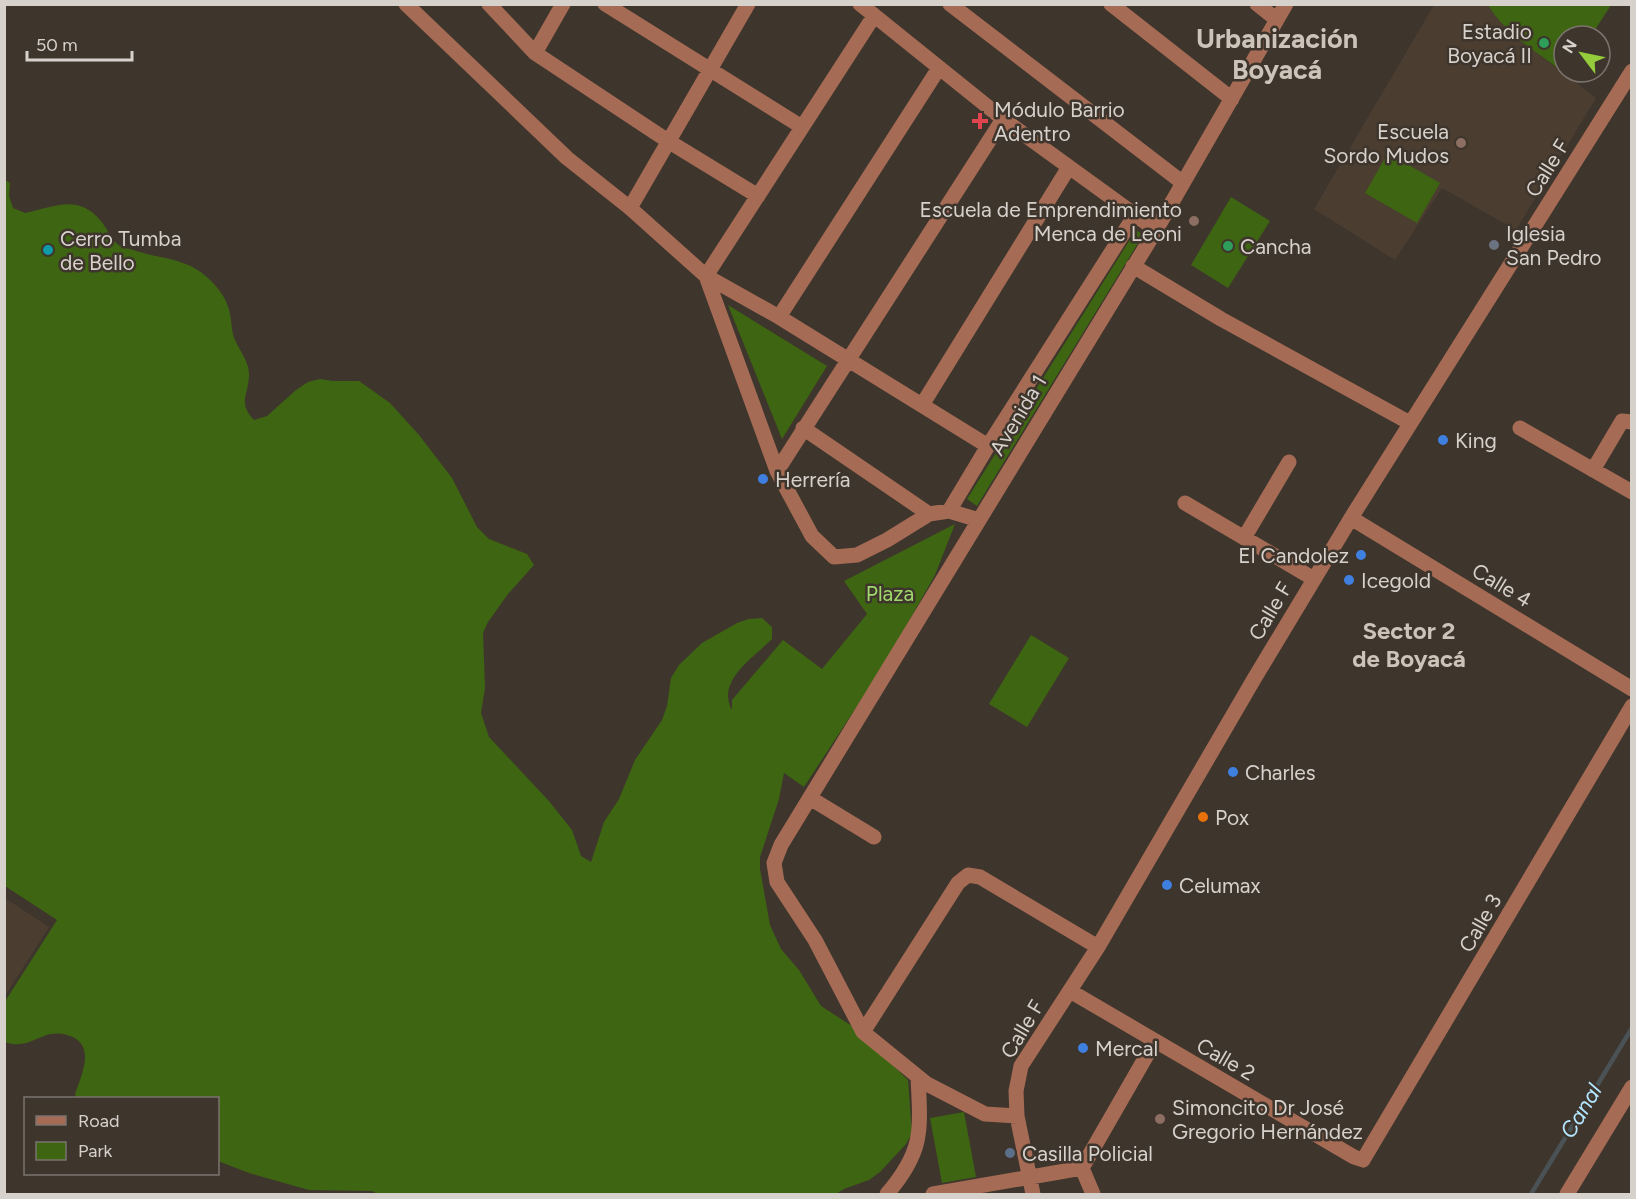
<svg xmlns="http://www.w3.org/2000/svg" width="1636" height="1199" font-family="Figtree,sans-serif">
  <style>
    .built { fill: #4b3e31 }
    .green { fill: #3e6511 }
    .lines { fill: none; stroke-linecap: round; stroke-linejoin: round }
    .stream { stroke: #4a5256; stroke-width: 4.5 }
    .minor { stroke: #a56b54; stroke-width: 15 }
    .leisure-dot { fill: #2e9e5b; stroke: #3e352d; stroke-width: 2 }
    .health-dot { fill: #e0444e; stroke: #3e352d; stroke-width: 2 }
    .education-dot { fill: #8d6e63; stroke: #3e352d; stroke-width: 2 }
    .worship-dot { fill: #6b7280; stroke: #3e352d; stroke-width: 2 }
    .culture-dot { fill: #0f9aa8; stroke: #3e352d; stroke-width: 2 }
    .shop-dot { fill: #3f7fe0; stroke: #3e352d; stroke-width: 2 }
    .food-dot { fill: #e8710a; stroke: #3e352d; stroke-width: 2 }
    .service-dot { fill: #5c6f8a; stroke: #3e352d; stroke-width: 2 }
    .labels { text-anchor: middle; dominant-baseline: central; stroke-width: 5; stroke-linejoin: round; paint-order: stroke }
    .poi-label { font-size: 21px; fill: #d7d1cc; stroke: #3e352d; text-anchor: start }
    .street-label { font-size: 21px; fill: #d7d1cc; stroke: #3e352d }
    .park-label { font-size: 21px; fill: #9fd96b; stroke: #3e352d }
    .water-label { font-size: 22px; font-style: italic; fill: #b4e6ff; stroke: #3e352d }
    .quarter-label { font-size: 24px; font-weight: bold; fill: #cdc3b9; stroke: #3e352d }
    .district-label { font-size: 27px; font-weight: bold; fill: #cdc3b9; stroke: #3e352d }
  </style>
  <rect width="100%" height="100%" fill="#3e352d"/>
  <!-- built -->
  <path class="built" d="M1434,5H1488L1493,13L1513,35L1596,98L1516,230L1442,188L1395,260L1314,209Z
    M5,898L49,927L5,996Z"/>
  <!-- green -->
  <path class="green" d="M1488,5H1611L1591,36H1564V72H1569L1567,75C1540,54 1506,35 1488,5Z
    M1388,153L1440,183L1417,223L1365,193Z
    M5,180L10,183L9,196L13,208L25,213C54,207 78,193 101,221C107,228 112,241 120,246C124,248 130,249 133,250C156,258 183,258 202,273C215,283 227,297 230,314C232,323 231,331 235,340C240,351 249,362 249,374C249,395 237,402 254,420L267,416L296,390L308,382L320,379L333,381H359L390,403L419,435L452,478L477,527L489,539L527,554L534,565L508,594L488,622L483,633L485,688L481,713L489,737L548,800L572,830L581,856L591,862L604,822L619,799L635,760L662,720L667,706L671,678L679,665L702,643L737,623L749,619L762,618L772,627V639C753,658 716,681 732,710V700L783,640L822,669L867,614L844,581L955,524L935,575L884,665L804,787L784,773L779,799L760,857V869L770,925L781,949L799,970L821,1006L852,1026L908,1080L912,1133L906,1144L880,1172L869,1180L844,1189L836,1194H378L372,1191L309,1190L249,1173L218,1161V1098H76L75,1094C82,1074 97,1043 67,1035C60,1033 52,1033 44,1036C31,1041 20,1048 5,1042L4,1003L57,920L5,886Z
    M1231,197L1270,221L1228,288L1191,265Z
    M1136,230L1143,235L977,506L967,499Z
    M728,305L827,366L782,439Z
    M1031,635L1069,658L1027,727L989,704Z
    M964,1112L976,1177L942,1183L930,1118Z"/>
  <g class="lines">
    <!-- stream -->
    <path class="stream" d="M1531,1194L1632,1028"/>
    <!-- minor -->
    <path class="minor" d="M406,4L567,158L630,208L706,276L779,317L988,446
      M489,4L535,53L668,141L758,196
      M605,4L802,127
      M860,4L1003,119L1156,230
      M950,4L1183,183
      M1111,4L1232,99
      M1257,4L1277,20
      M874,16L706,276L777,471L812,536L834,557L857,555L887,540L929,514L949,511L979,520
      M535,53L563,4
      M630,208L748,4
      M1133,266L1221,319L1410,423
      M779,317L939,68
      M922,405L1069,167
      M803,428L929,514
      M1520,428L1632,492
      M1593,470L1622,421L1632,422
      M777,471L1003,119
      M1185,503L1314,579
      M949,511L988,446L1135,215
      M1351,518L1632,689
      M1244,538L1289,462
      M810,798L874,837
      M1070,991L1354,1157L1363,1160L1632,706
      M863,1032L958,883L968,875L980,877L1098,947
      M1017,1116L985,1114L927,1084L863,1032L815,940L777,882L774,863L781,845L1156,230L1286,4
      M1082,1168L1093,1194
      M887,1194C923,1152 921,1132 918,1078
      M933,1194L1082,1168L1155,1041
      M1033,1194L1017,1116L1016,1091L1021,1066L1098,947L1254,679L1351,518L1632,71
      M1567,1194L1632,1087"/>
  </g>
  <!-- markers -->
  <g class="leisure-dot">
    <circle cx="1544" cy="43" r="6"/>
    <circle cx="1228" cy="246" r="6"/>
  </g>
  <path class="health-dot" d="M977 112h6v6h6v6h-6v6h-6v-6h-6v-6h6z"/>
  <g class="education-dot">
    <circle cx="1461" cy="143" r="6"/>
    <circle cx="1194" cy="221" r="6"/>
    <circle cx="1160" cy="1119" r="6"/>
  </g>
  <circle class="worship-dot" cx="1494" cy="245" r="6"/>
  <circle class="culture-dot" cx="48" cy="250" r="6"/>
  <g class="shop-dot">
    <circle cx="1443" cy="440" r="6"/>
    <circle cx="763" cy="479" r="6"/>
    <circle cx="1361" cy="555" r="6"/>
    <circle cx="1349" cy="580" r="6"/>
    <circle cx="1233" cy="772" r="6"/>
    <circle cx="1167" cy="885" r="6"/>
    <circle cx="1083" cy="1048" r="6"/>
  </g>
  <circle class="food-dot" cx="1203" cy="817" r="6"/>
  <circle class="service-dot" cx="1010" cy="1153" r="6"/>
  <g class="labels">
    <!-- poi labels -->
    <g class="poi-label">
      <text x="1532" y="31" text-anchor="end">Estadio<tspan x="1532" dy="24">Boyacá II</tspan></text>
      <text x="994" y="109">Módulo Barrio<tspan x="994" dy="24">Adentro</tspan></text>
      <text x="1449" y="131" text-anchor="end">Escuela<tspan x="1449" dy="24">Sordo Mudos</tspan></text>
      <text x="1182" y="209" text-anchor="end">Escuela de Emprendimiento<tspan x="1182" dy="24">Menca de Leoni</tspan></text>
      <text x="1506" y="233">Iglesia<tspan x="1506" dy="24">San Pedro</tspan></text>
      <text x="60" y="238">Cerro Tumba<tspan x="60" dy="24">de Bello</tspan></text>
      <text x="1240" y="246">Cancha</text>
      <text x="1455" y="440">King</text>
      <text x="775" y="479">Herrería</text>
      <text x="1349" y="555" text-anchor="end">El Candolez</text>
      <text x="1361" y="580">Icegold</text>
      <text x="1245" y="772">Charles</text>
      <text x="1215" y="817">Pox</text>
      <text x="1179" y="885">Celumax</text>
      <text x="1095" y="1048">Mercal</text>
      <text x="1172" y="1107">Simoncito Dr José<tspan x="1172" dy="24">Gregorio Hernández</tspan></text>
      <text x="1022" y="1153">Casilla Policial</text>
    </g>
    <!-- street labels -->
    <g class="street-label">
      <text transform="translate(1547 168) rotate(-58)">Calle F</text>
      <text transform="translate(1018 415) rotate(-59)">Avenida 1</text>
      <text transform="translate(1502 585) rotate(31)">Calle 4</text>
      <text transform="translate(1270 611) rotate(-59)">Calle F</text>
      <text transform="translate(1480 923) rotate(-60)">Calle 3</text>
      <text transform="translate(1022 1029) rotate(-59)">Calle F</text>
      <text transform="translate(1226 1059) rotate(30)">Calle 2</text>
    </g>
    <!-- park labels -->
    <g class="park-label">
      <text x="890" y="593">Plaza</text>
    </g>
    <!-- water labels -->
    <g class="water-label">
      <text transform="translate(1581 1111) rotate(-59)">Canal</text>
    </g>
    <!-- quarter labels -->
    <g class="quarter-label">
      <text x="1409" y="630">Sector 2<tspan x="1409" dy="28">de Boyacá</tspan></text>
    </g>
    <!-- district labels -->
    <g class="district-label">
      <text x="1277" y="38">Urbanización<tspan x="1277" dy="31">Boyacá</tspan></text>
    </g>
  </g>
  <!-- border -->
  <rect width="1636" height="1199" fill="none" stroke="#d7d1cc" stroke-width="12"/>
  <!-- legend -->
  <rect x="24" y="1097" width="195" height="78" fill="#3e352d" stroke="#7b736d" stroke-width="1.5"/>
  <rect x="36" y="1116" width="30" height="9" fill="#a56b54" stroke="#7b736d" stroke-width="1.5"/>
  <text x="78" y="1127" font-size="18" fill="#d7d1cc">Road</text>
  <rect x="36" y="1142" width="30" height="18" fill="#3e6511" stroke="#7b736d" stroke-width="1.5"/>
  <text x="78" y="1157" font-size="18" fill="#d7d1cc">Park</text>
  <!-- north arrow -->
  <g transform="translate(1582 54) rotate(302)"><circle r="28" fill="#3e352d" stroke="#7b736d" stroke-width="1.5"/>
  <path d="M0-4.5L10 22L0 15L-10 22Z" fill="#94cc3b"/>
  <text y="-9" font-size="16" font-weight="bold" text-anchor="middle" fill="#d7d1cc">N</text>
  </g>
  <!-- scale -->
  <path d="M27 51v9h105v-9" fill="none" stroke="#d7d1cc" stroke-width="3"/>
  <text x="36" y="51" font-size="18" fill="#d7d1cc" stroke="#3e352d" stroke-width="4.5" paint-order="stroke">50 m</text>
</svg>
